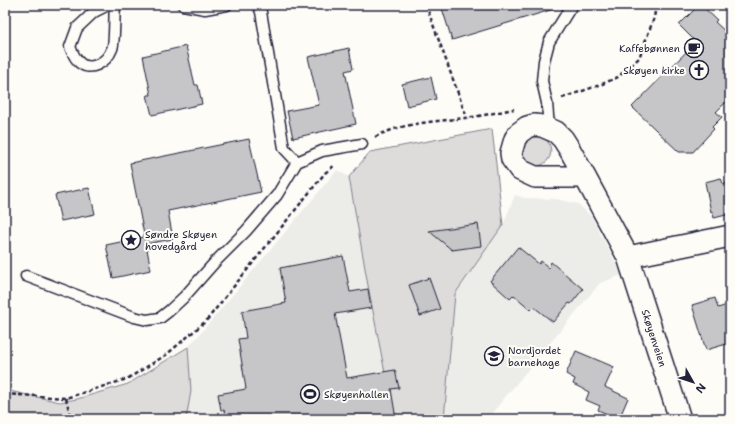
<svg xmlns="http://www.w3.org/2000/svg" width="735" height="424" font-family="'Shantell Sans',sans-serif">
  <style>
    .built { fill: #ecece9 }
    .green { fill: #dddcdb; stroke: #807f8b }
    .building { fill: #c6c6c8; stroke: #22223b }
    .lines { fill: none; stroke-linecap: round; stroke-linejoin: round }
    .lane-casing { stroke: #22223b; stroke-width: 13 }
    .street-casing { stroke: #22223b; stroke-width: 24 }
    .path { stroke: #22223b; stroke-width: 2.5; stroke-dasharray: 4 3; stroke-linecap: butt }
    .lane { stroke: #fdfcf7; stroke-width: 10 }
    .street { stroke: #fdfcf7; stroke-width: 21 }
    .labels { text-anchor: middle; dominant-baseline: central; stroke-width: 4; stroke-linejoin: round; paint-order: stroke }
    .poi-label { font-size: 10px; fill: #22223b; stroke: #fdfcf7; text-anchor: start }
    .street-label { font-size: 10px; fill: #22223b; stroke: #fdfcf7 }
  </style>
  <rect width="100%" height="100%" fill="#fdfcf7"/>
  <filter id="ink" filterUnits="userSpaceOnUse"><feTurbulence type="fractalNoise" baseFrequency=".025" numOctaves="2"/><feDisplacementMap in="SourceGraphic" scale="8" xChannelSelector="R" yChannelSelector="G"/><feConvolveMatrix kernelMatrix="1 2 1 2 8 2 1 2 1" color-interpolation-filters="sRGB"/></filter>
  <g filter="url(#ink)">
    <!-- built -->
    <path class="built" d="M337,170L349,177L395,419H186L191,391L188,347L200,334Z
      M515,195L524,198L556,199L578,204L591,216L622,275L600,283L487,419H444L455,294L503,225Z"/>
    <!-- green -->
    <path class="green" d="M492,129L503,225L455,294L444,419H394L369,291L349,177L370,152Z
      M521 151a15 15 0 1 1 30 0a15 15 0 1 1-30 0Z
      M188,347L191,391L186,419H5V388L14,392L60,402L77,399L128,384Z"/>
    <!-- building -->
    <path class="building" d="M441,5H554V9L452,40Z
      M699,5H701L717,20L715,22L730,36V98L716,112L722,117L712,127L714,129L693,152H679L632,107L696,42L679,25Z
      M186,46L195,85H198L202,104L152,115L147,95H151L143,56Z
      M349,48L353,69L345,71L356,124L293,138L287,111L319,105L308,57Z
      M431,77L436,99L407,106L402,84Z
      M249,139L261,192L168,211L173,239L146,244L151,270L113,278L106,245L144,237L145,240L130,163Z
      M721,178L723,184L730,182V214L714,218L712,211L711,212L705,182Z
      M89,188L95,214L61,221L55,195Z
      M478,224L481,246L452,250L429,231Z
      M518,247L539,264L541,261L549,268L551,262L583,289L571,304L569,303L553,322L534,307L531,310L514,295L510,299L490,281Z
      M343,256L350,292L368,289L371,308L335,314L347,378L395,370L399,388L391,389L396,419H226L224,410H221L218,394L246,389L238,339L246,338L242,311L286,303L280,268Z
      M429,278L440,309L420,316L409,285Z
      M715,298L718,308L730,304V343L706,350L692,305Z
      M576,351L614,367L605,387L628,398L619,419L598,410L600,406L586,400L589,392L573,384L575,379L566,374Z"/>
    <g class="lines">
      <!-- lane casing -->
      <g class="lane-casing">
        <path id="lane" d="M108,5L94,12L77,28L70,47C72,51 74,57 78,61C89,74 107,62 112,49C115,43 114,14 115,5
          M183,5L205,9L227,5
          M258,5L261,12L284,148L297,162L322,151L362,144
          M549,128L547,103L542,81L544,61L549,42L572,5
          M26,276L134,317L147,320L160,318L169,311L184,297L215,262L246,231L277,195L297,162"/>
      </g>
      <!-- street casing -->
      <g class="street-casing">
        <path id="street" d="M585,177H535L520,170L512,159L511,153L515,139L519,133L527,127L534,125L542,126L556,132L563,139L570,150L585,177L628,257L680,419
          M628,257L730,236"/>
      </g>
      <!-- path -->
      <path class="path" d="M426,5L467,118
        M562,98L600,85L618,77L639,58L654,18L656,5
        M375,137C404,122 434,122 465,118C482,116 498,112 514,109
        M5,394L66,398L127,379L166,355L206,321L325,173L335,165
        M66,398L71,419"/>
      <!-- lane -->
      <use href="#lane" class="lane"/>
      <!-- street -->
      <use href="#street" class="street"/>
    </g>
  </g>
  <!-- icons -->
  <defs>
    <g id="cafe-ring" transform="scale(1)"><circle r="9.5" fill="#fdfcf7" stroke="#22223b" stroke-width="1.5"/><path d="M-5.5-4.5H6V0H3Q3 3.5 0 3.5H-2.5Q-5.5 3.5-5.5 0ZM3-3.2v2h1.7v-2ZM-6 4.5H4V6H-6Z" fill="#22223b"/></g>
    <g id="church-ring" transform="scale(1)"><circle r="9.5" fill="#fdfcf7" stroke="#22223b" stroke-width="1.5"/><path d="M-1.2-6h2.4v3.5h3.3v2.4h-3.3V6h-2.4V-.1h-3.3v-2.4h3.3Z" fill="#22223b"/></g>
    <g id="sight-ring" transform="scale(1)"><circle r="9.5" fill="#fdfcf7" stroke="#22223b" stroke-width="1.5"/><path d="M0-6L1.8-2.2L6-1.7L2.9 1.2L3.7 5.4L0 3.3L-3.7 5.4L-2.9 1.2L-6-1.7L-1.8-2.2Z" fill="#22223b"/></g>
    <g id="school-ring" transform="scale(1)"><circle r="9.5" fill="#fdfcf7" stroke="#22223b" stroke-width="1.5"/><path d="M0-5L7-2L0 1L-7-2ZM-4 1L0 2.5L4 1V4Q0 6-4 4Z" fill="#22223b"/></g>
    <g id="stadium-ring" transform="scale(1)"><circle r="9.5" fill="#fdfcf7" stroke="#22223b" stroke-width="1.5"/><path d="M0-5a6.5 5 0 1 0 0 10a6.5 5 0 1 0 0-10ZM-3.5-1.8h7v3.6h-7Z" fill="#22223b"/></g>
  </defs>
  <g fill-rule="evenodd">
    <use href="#cafe-ring" x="694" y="48"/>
    <use href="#church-ring" x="699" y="70"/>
    <use href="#sight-ring" x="131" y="240"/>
    <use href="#school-ring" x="494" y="356"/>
    <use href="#stadium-ring" x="310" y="394"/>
  </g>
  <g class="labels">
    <!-- poi labels -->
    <g class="poi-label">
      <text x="680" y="48" text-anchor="end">Kaffebønnen</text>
      <text x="685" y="70" text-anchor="end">Skøyen kirke</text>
      <text x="145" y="234">Søndre Skøyen<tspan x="145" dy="12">hovedgård</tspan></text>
      <text x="508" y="350">Nordjordet<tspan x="508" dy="12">barnehage</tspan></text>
      <text x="324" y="394">Skøyenhallen</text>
    </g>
    <!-- street labels -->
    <g class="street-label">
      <text transform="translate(654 338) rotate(72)">Skøyenveien</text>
    </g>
  </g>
  <!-- margin -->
  <rect width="735" height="424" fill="none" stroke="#fdfcf7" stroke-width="20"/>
  <rect x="10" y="10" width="715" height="404" fill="none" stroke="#22223b" stroke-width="1.5" filter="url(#ink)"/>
  <!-- north arrow -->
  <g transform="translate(693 382) rotate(129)" stroke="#fdfcf7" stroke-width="3" paint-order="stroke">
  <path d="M0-3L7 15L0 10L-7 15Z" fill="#22223b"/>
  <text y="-6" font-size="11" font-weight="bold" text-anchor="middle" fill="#22223b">N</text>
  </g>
</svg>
